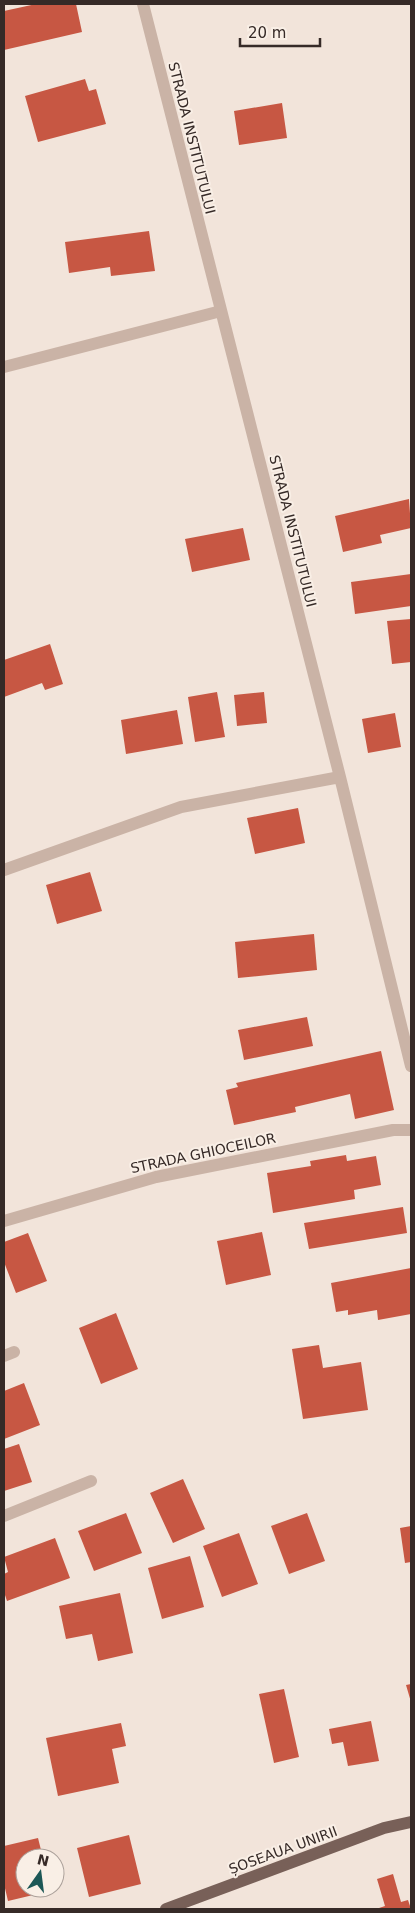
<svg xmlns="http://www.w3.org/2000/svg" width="415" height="1913" font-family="'DejaVu Sans',sans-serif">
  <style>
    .building { fill: #c75743 }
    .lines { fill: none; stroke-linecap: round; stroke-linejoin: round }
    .minor { stroke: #cab3a6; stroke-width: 12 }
    .major { stroke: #786058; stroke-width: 12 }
    .labels { text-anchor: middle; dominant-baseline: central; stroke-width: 4; stroke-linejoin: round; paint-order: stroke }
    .street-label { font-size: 14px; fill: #362a27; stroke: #f9efe6 }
  </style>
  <rect width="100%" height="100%" fill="#f2e4da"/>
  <!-- building -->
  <path class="building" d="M36,4H76L82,32L4,50V11Z
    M85,79L89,91L96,89L106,124L38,142L25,96Z
    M282,103L287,138L239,145L234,111Z
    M149,231L155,271L111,276L110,267L69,273L65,242Z
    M409,499L411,528L380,535L382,543L343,552L335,516Z
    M243,528L250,560L192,572L185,539Z
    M411,574V606L355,614L351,582Z
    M411,619V662L392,664L387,621Z
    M50,644L63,684L45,690L42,683L4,697V660Z
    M217,692L225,737L195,742L188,697Z
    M264,692L267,723L237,726L234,695Z
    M177,710L183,744L126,754L121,720Z
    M395,713L401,747L368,753L362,719Z
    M298,808L305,843L255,854L247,818Z
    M90,872L102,911L57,924L46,885Z
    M314,934L317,970L238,978L235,942Z
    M307,1017L313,1046L244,1060L238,1030Z
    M381,1051L394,1110L355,1119L350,1094L295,1107L296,1112L234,1125L226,1090L238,1087L236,1083Z
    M346,1155L347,1161L376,1156L381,1185L354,1190L355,1199L273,1213L267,1173L311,1166L310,1161Z
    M403,1207L407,1233L309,1249L304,1223Z
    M262,1232L271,1275L226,1285L217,1241Z
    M28,1233L47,1281L16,1293L4,1262V1242Z
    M411,1268V1314L378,1320L377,1310L348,1315V1310L336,1312L331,1283Z
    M116,1313L138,1369L101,1384L79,1328Z
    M319,1345L323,1368L361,1362L368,1410L303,1419L292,1349Z
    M24,1383L40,1425L4,1439V1391Z
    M19,1444L32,1482L4,1491V1449Z
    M183,1479L205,1529L173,1543L150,1493Z
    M126,1513L142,1553L94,1571L78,1531Z
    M307,1513L325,1561L289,1574L271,1526Z
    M411,1526V1562L405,1563L400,1528Z
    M239,1533L258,1584L222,1597L203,1546Z
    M55,1538L70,1578L7,1601L4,1592V1574L8,1572L4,1557Z
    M190,1556L204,1607L162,1619L148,1568Z
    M120,1593L133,1653L98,1661L92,1634L66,1639L59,1606Z
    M411,1684V1702L406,1685Z
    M284,1689L299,1757L274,1763L259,1694Z
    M371,1721L379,1761L348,1766L343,1742L332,1744L329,1729Z
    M121,1723L126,1746L112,1749L119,1783L58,1796L46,1738Z
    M129,1835L141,1884L89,1897L77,1848Z
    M38,1838L43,1858H25V1888H50V1891L8,1901L4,1884V1846Z
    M393,1874L401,1902L408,1900L411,1909H376L385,1906L377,1879Z"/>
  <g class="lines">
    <!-- minor -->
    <path class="minor" d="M143,4L340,777L411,1066
      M4,367L221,311
      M4,870L181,807L340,777
      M4,1221L156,1177L393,1130H411
      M4,1356L14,1352
      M4,1516L91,1481"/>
    <!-- major -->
    <path class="major" d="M166,1909L384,1828L411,1822"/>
  </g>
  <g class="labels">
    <!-- street labels -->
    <g class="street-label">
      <text transform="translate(192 138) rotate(76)">STRADA INSTITUTULUI</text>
      <text transform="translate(293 531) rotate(76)">STRADA INSTITUTULUI</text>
      <text transform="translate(203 1153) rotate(-12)">STRADA GHIOCEILOR</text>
      <text transform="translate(283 1850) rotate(-20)">ȘOSEAUA UNIRII</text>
    </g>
  </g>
  <!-- border -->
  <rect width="415" height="1913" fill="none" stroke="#362a27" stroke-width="10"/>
  <!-- north arrow -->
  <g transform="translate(40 1873) rotate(14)"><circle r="24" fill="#f9efe6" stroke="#aba09a"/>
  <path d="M0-4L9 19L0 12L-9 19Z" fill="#1c5756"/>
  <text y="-8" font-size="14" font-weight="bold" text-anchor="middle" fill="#362a27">N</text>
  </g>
  <!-- scale -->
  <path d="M240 38v8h80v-8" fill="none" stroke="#362a27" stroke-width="2.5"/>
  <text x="248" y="38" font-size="15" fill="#362a27" stroke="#f9efe6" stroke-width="4" paint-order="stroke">20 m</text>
</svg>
